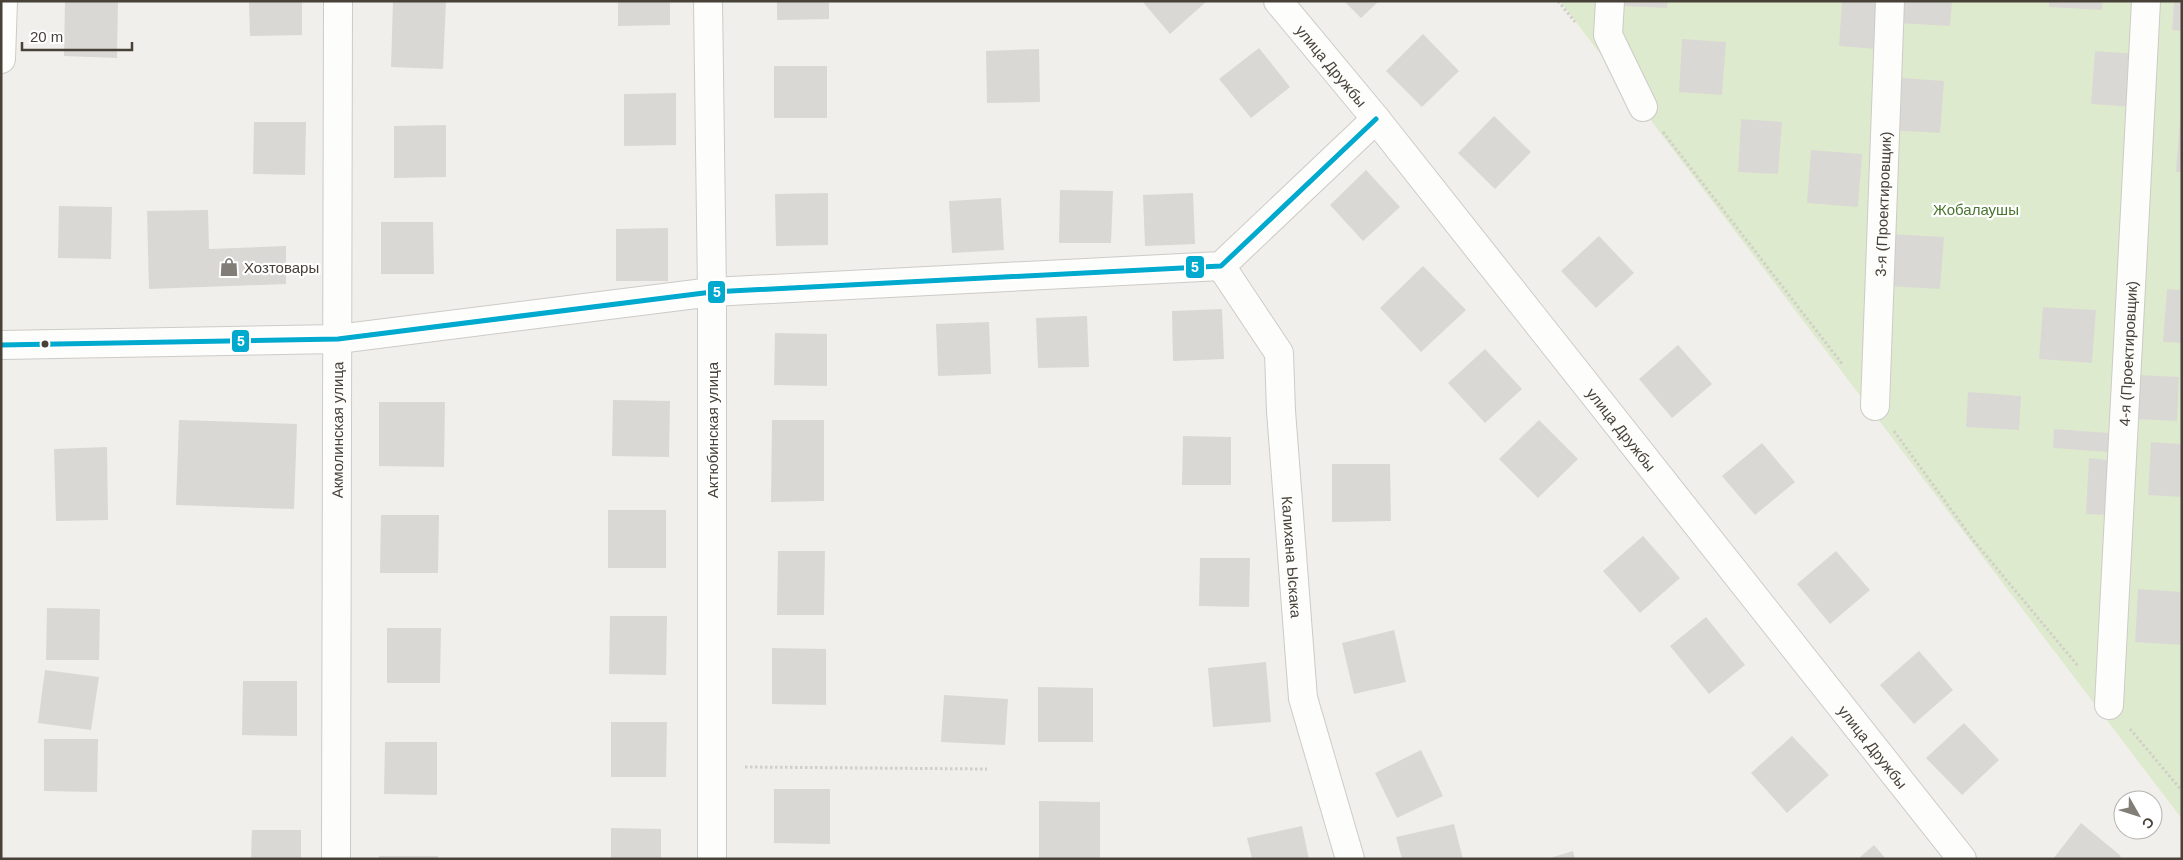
<svg xmlns="http://www.w3.org/2000/svg" width="2183" height="860" font-family="Helvetica,sans-serif">
  <style>
    .green { fill: #deeacd }
    .building { fill: #dad8d4 }
    .lines { fill: none; stroke-linecap: round; stroke-linejoin: round }
    .minor-casing { stroke: #cdcbc7; stroke-width: 30 }
    .path { stroke: #d1cfca; stroke-width: 3; stroke-dasharray: 2.5 2.5; stroke-linecap: butt }
    .minor { stroke: #fdfdfc; stroke-width: 28 }
    .bus-1-casing { stroke: #fff; stroke-width: 9 }
    .bus-1 { stroke: #00a9ce; stroke-width: 5 }
    .bus-dot { fill: #474138; stroke: #fff; stroke-width: 2 }
    .labels { text-anchor: middle; dominant-baseline: central; stroke-width: 4.5; stroke-linejoin: round; paint-order: stroke }
    .street-label { font-size: 15px; fill: #474138; stroke: #fff }
    .park-label { font-size: 15px; fill: #49752e; stroke: #fff }
    .poi-label { font-size: 15px; fill: #474138; stroke: #fff; text-anchor: start }
    .line-badge { stroke: #fff; stroke-width: 2 }
    .badge-label { font-size: 14px; text-anchor: middle; font-weight: bold; fill: #fff }
  </style>
  <rect width="100%" height="100%" fill="#f1efeb"/>
  <!-- green -->
  <path class="green" d="M1560,1H2182V819Z"/>
  <!-- building -->
  <path class="building" d="M65,1H118L117,58L64,56Z
    M249,1H302V35L250,36Z
    M393,1H446L443,69L391,67Z
    M618,1H670V25L618,26Z
    M777,1H829V19L777,20Z
    M1142,1H1207L1170,34Z
    M1344,1H1379L1361,18Z
    M1624,1H1668L1667,8L1624,6Z
    M1842,1H1879L1876,49L1839,46Z
    M1898,1H1952L1950,26L1897,23Z
    M2049,1H2103L2102,10L2049,7Z
    M2174,1H2182V31L2172,30Z
    M1423,34L1459,71L1422,107L1386,71Z
    M1682,39L1726,42L1722,95L1679,92Z
    M1259,48L1290,87L1251,118L1219,79Z
    M1039,49L1040,102L987,103L986,51Z
    M2095,51L2138,54L2134,107L2091,104Z
    M774,66H827V118H774Z
    M1890,77L1944,81L1940,133L1887,130Z
    M676,93V145L624,146V94Z
    M1494,116L1531,152L1495,189L1458,153Z
    M1741,119L1782,122L1778,174L1738,172Z
    M2180,119L2182,120V172H2176Z
    M254,122H306L305,175L253,174Z
    M446,125V177L394,178V126Z
    M1811,150L1862,154L1858,207L1807,203Z
    M1366,170L1400,207L1363,241L1330,205Z
    M1060,190L1113,191L1111,243H1059Z
    M828,193V245L776,246L775,194Z
    M1193,193L1195,244L1145,246L1143,195Z
    M1001,198L1004,250L952,253L949,201Z
    M59,206L112,207L111,259L58,258Z
    M208,210L209,249L286,246V284L149,289L147,211Z
    M381,222H433L434,274H381Z
    M668,228V281H616V229Z
    M1890,234L1944,237L1940,289L1886,286Z
    M1599,236L1634,273L1596,308L1561,271Z
    M1423,266L1466,310L1421,352L1380,308Z
    M2167,289L2182,290V343L2163,342Z
    M2043,307L2096,310L2092,363L2039,359Z
    M1222,309L1224,359L1173,361L1172,311Z
    M1087,316L1089,367L1038,368L1036,318Z
    M989,322L991,374L938,376L936,324Z
    M775,333L827,334V386L774,385Z
    M1678,345L1712,384L1672,418L1639,379Z
    M1485,349L1522,389L1485,423L1448,383Z
    M2139,375L2179,377L2177,421L2136,419Z
    M1968,392L2021,396L2019,430L1966,427Z
    M613,400L670,401L669,457L612,456Z
    M379,402H445L444,467L379,466Z
    M179,420L297,424L294,509L176,505Z
    M772,420H824V501L771,502Z
    M1539,420L1578,459L1538,498L1499,459Z
    M2054,429L2109,433L2108,452L2053,448Z
    M1183,436L1231,437V485H1182Z
    M2151,442L2182,444V497L2148,495Z
    M1762,443L1795,482L1755,515L1722,476Z
    M107,447L108,520L56,521L54,449Z
    M2089,458L2108,460L2105,515L2086,514Z
    M1332,464H1390L1391,521L1332,522Z
    M608,510H666V568H608Z
    M381,515H439L438,573H380Z
    M1643,536L1680,578L1640,613L1603,571Z
    M778,551H825L824,615H777Z
    M1836,551L1870,590L1830,624L1797,584Z
    M1200,558H1250L1249,607L1199,606Z
    M2138,589L2182,592V645L2135,642Z
    M47,608L100,609L99,660H46Z
    M610,616H667L666,675L609,674Z
    M1706,617L1745,665L1709,694L1670,646Z
    M387,628H441L440,683H387Z
    M1394,630L1406,682L1354,694L1342,643Z
    M772,648L826,649V705L772,704Z
    M1919,651L1953,690L1914,724L1880,685Z
    M1266,662L1271,722L1213,727L1208,668Z
    M45,670L99,677L91,730L38,723Z
    M243,681H297V736L242,735Z
    M1038,687L1093,688V742H1038Z
    M944,695L1008,699L1005,745L941,742Z
    M611,722H667L666,777H611Z
    M1964,723L1999,760L1962,795L1926,758Z
    M1792,736L1829,775L1787,813L1751,773Z
    M44,739H98L97,792L44,791Z
    M385,742H437V795L384,794Z
    M1421,750L1443,796L1397,818L1375,773Z
    M774,789H830V844L774,843Z
    M1039,801L1100,802V859H1039Z
    M2081,823L2121,856L2118,859H2053Z
    M1454,824L1463,859H1402L1396,837Z
    M1302,826L1309,859H1252L1247,838Z
    M611,828L661,829V859H611Z
    M252,830H301V859H251Z
    M1874,845L1886,859H1858Z
    M1573,851L1575,859H1550V858Z
    M379,856H438V859H379Z"/>
  <g class="lines">
    <!-- minor casing -->
    <g class="minor-casing">
      <g id="minor">
        <path d="M708,1L712,292V859"/>
        <path id="s1" d="M1278,1L1376,119L1962,859"/>
        <path d="M1610,1L1608,35L1643,107"/>
        <path d="M1,59L3,1"/>
        <path id="s2" d="M1221,266L1279,353L1281,411L1303,698L1350,859"/>
        <path d="M1,345L338,339L712,292L1221,266L1376,119"/>
        <path id="s3" d="M1875,406L1890,1"/>
        <path id="s4" d="M2109,705L2146,1"/>
        <path id="s5" d="M336,859L338,1"/>
      </g>
    </g>
    <!-- path -->
    <path class="path" d="M1558,1L1575,22
      M1663,132L1843,365
      M1894,431L1974,541L2078,666
      M2130,729L2182,791
      M745,767L987,769"/>
    <!-- minor -->
    <use href="#minor" class="minor"/>
    <!-- bus-1 casing -->
    <g class="bus-1-casing">
      <path id="bus-1" d="M1,345L338,339L712,292L1221,266L1376,119"/>
    </g>
    <!-- bus-1 -->
    <use href="#bus-1" class="bus-1"/>
  </g>
  <!-- icons -->
  <defs>
    <g id="shop-bare" transform="scale(1.5)"><path d="M-5-2.5h2.3a2.7 3.5 0 0 1 5.4 0H5L5.5 6h-11ZM-1.5-2.5h3a1.5 2.3 0 0 0-3 0Z" fill="#827e77" stroke="#fff" stroke-width="2.5" paint-order="stroke"/></g>
  </defs>
  <g fill-rule="evenodd">
    <use href="#shop-bare" x="229" y="267"/>
  </g>
  <!-- markers -->
  <circle class="bus-dot" cx="45" cy="344" r="4.5"/>
  <g class="labels">
    <!-- street labels -->
    <g class="street-label">
      <text stroke="none"><textPath href="#s1" startOffset="84">улица Дружбы</textPath></text>
      <text stroke="none"><textPath href="#s3" startOffset="202">3-я (Проектировщик)</textPath></text>
      <text stroke="none"><textPath href="#s4" startOffset="352">4-я (Проектировщик)</textPath></text>
      <text stroke="none"><textPath href="#s1" startOffset="549">улица Дружбы</textPath></text>
      <text stroke="none"><textPath href="#s5" startOffset="429">Акмолинская улица</textPath></text>
      <text transform="translate(712 430) rotate(-90)">Актюбинская улица</text>
      <text stroke="none"><textPath href="#s2" startOffset="309">Калихана Ыскака</textPath></text>
      <text stroke="none"><textPath href="#s1" startOffset="954">улица Дружбы</textPath></text>
    </g>
    <!-- park labels -->
    <g class="park-label">
      <text x="1976" y="209">Жобалаушы</text>
    </g>
    <!-- poi labels -->
    <g class="poi-label">
      <text x="244" y="267">Хозтовары</text>
    </g>
  </g>
  <g class="line-badge">
    <rect x="1185" y="255" width="20" height="24" rx="5" fill="#00a9ce"/>
    <rect x="707" y="280" width="19" height="24" rx="5" fill="#00a9ce"/>
    <rect x="231" y="329" width="19" height="24" rx="5" fill="#00a9ce"/>
  </g>
  <g class="badge-label">
    <text x="1195" y="272">5</text>
    <text x="717" y="297">5</text>
    <text x="241" y="346">5</text>
  </g>
  <!-- border -->
  <rect width="2183" height="860" fill="none" stroke="#474138" stroke-width="5"/>
  <!-- north arrow -->
  <g transform="translate(2138 815) rotate(129)"><circle r="24" fill="#ffffff" stroke="#b5b3af"/>
  <path d="M0-4L9 19L0 12L-9 19Z" fill="#827e77"/>
  <text y="-8" font-size="14" font-weight="bold" text-anchor="middle" fill="#474138">С</text>
  </g>
  <!-- scale -->
  <path d="M22 42v8h110v-8" fill="none" stroke="#474138" stroke-width="2.5"/>
  <text x="30" y="42" font-size="15" fill="#474138" stroke="#ffffff" stroke-width="4" paint-order="stroke">20 m</text>
</svg>
